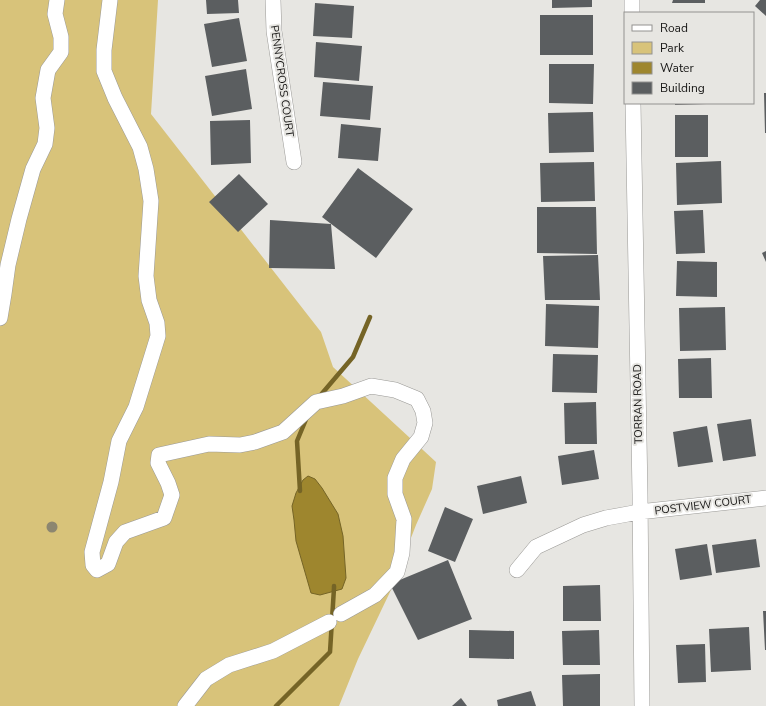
<svg xmlns="http://www.w3.org/2000/svg" width="766" height="706" font-family="'Nunito Sans',sans-serif">
  <style>
    .green { fill: #d8c37a }
    .water { fill: #9e862e; stroke: #756426 }
    .lines { fill: none; stroke-linecap: round; stroke-linejoin: round }
    .stream { stroke: #756426; stroke-width: 4.5 }
    .building { fill: #5b5e60 }
    .minor-casing { stroke: #9a9996; stroke-width: 16 }
    .minor { stroke: #fff; stroke-width: 15 }
    .tree { fill: #8c8670 }
    .labels { text-anchor: middle; dominant-baseline: central; stroke-width: 4; stroke-linejoin: round; paint-order: stroke }
    .street-label { font-size: 11px; fill: #161514; stroke: #e7e6e2 }
  </style>
  <rect width="100%" height="100%" fill="#e7e6e2"/>
  <!-- green -->
  <path class="green" d="M0,0H158L151,114L321,332L333,367L436,462L432,489L416,525L390,592L358,659L339,706H0Z"/>
  <!-- water -->
  <path class="water" d="M308,476L315,479L322,488L338,514L343,536L346,578L342,589L320,595L311,593L296,541L294,520L292,506L296,493L303,480Z"/>
  <g class="lines">
    <!-- stream -->
    <path class="stream" d="M319,397L353,357L370,317
      M300,491L297,441L307,417
      M276,706L330,652L334,588V586"/>
  </g>
  <!-- building -->
  <path class="building" d="M206,0H238L239,13L207,14Z
    M552,0H592V7L552,8Z
    M673,0H705V3H672Z
    M760,0H766V16L755,6Z
    M315,3L354,6L352,38L313,36Z
    M540,15H593V55H540Z
    M239,18L247,61L212,67L204,24Z
    M316,42L362,46L359,81L314,77Z
    M549,64H594L593,104L549,103Z
    M246,69L252,109L212,116L205,76Z
    M323,82L373,86L370,120L320,116Z
    M764,93H766V133H765Z
    M675,103H706V104L675,105Z
    M593,112L594,152L549,153L548,113Z
    M675,115H708V157H675Z
    M250,120L251,163L211,165L210,121Z
    M341,124L381,128L378,161L338,158Z
    M721,161L722,203L677,205L676,163Z
    M594,162L595,201L541,202L540,163Z
    M358,168L413,209L376,258L322,217Z
    M239,174L268,204L238,232L209,202Z
    M537,207H596L597,254L537,253Z
    M703,210L705,253L676,254L674,211Z
    M270,220L331,224L335,269L269,268Z
    M766,251V262L762,253Z
    M598,255L600,300H545L543,256Z
    M677,261L717,262V297L676,296Z
    M546,304L599,306L598,348L545,346Z
    M725,307L726,350L680,351L679,308Z
    M553,354L598,355L597,393L552,392Z
    M711,358L712,398H679L678,359Z
    M596,402L597,444H565L564,403Z
    M751,419L756,456L723,461L717,424Z
    M707,426L713,462L678,467L673,432Z
    M594,450L599,479L562,485L558,456Z
    M521,476L527,503L483,514L477,486Z
    M445,507L473,519L455,562L428,551Z
    M756,539L760,567L716,573L712,545Z
    M707,544L712,575L680,580L675,549Z
    M448,560L472,619L418,640L390,584Z
    M600,585L601,621H563V586Z
    M763,611H766V650H765Z
    M749,627L751,670L711,672L709,629Z
    M469,630L514,631V659L469,658Z
    M599,630L600,665H563L562,631Z
    M705,644L706,682L678,683L676,645Z
    M600,674V706H563L562,675Z
    M531,691L536,706H498L497,700Z
    M461,698L467,706H452Z"/>
  <g class="lines">
    <!-- minor casing -->
    <g class="minor-casing">
      <path id="minor" d="M110,0L104,50V71L115,98L140,147L146,169L151,201L146,276L149,300L157,323L158,336L136,407L119,441L111,482L92,552L93,565L97,570L108,564L116,542L125,532L164,518L172,495L168,483L158,463L159,455L209,444L240,445L255,442L283,432L316,402L343,396L371,386L395,390L417,399L423,411L425,423L421,437L403,459L395,478V494L404,519L402,553L397,572L375,595L341,614
        M273,0L274,31L294,162
        M632,0V13
        M633,103L640,494L642,706
        M0,318L4,294L8,265L19,219L33,169L45,144L47,128L43,98L48,70L61,52V37L55,14L57,0
        M517,570L536,547L583,525L606,518L639,512L766,498
        M185,706L206,679L229,665L273,651L329,622"/>
    </g>
    <!-- minor -->
    <use href="#minor" class="minor"/>
  </g>
  <!-- trees -->
  <circle class="tree" cx="52" cy="527" r="5.5"/>
  <g class="labels">
    <!-- street labels -->
    <g class="street-label">
      <text transform="translate(282 81) rotate(82)">PENNYCROSS COURT</text>
      <text transform="translate(638 404) rotate(-91)">TORRAN ROAD</text>
      <text transform="translate(703 505) rotate(-7)">POSTVIEW COURT</text>
    </g>
  </g>
  <!-- legend -->
  <rect x="624" y="12" width="130" height="92" fill="#e7e6e2" stroke="#939290"/>
  <rect x="632" y="25" width="20" height="6" fill="#ffffff" stroke="#939290"/>
  <text x="660" y="32" font-size="12" fill="#161514">Road</text>
  <rect x="632" y="42" width="20" height="12" fill="#d8c37a" stroke="#939290"/>
  <text x="660" y="52" font-size="12" fill="#161514">Park</text>
  <rect x="632" y="62" width="20" height="12" fill="#9e862e" stroke="#939290"/>
  <text x="660" y="72" font-size="12" fill="#161514">Water</text>
  <rect x="632" y="82" width="20" height="12" fill="#5b5e60" stroke="#939290"/>
  <text x="660" y="92" font-size="12" fill="#161514">Building</text>
</svg>
